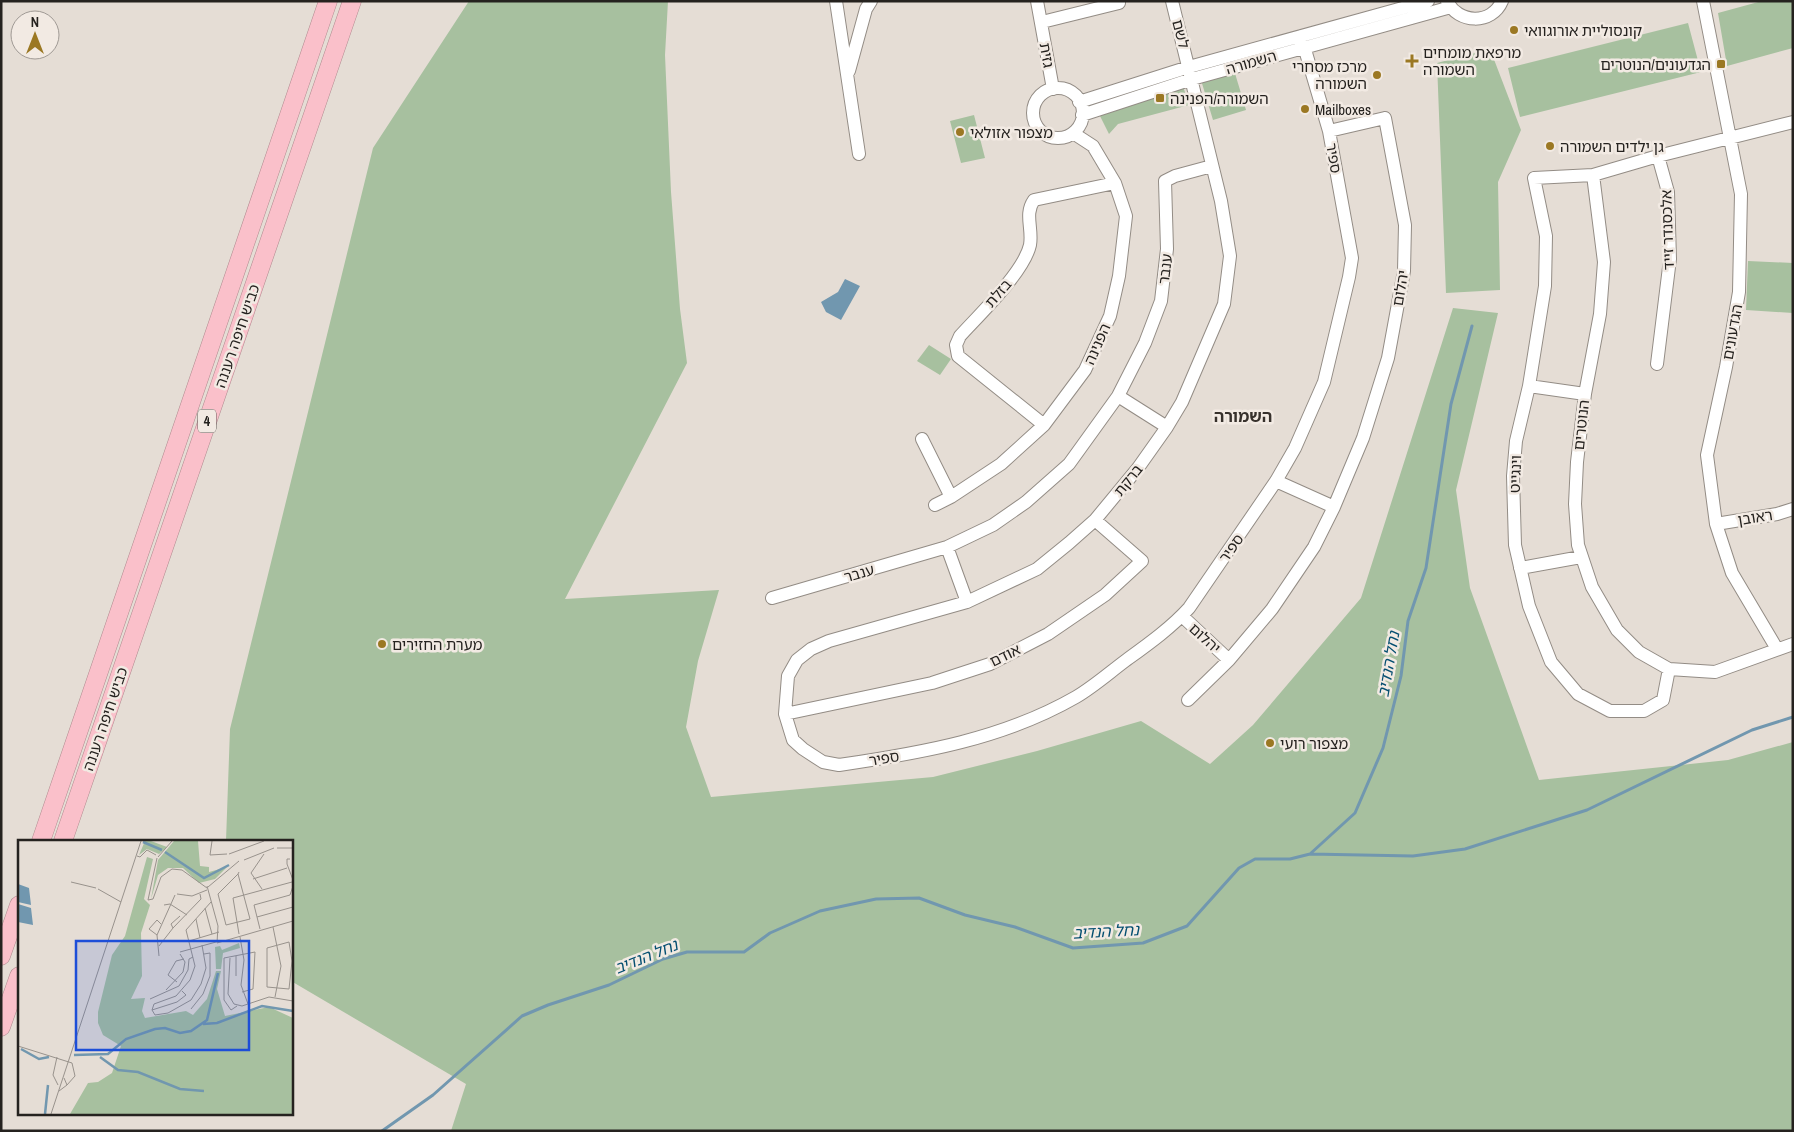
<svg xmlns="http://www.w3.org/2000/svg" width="1794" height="1132" font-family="'Archivo Narrow','Noto Sans Hebrew',sans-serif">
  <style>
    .green { fill: #a7c09f }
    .water { fill: #7197af }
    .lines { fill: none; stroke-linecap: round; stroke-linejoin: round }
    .stream { stroke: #7197af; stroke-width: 3 }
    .minor-casing { stroke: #938c85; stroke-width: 14 }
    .highway-casing { stroke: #af898e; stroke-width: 19 }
    .minor { stroke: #fff; stroke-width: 12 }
    .highway { stroke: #fac0ca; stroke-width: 18 }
    .poi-dot { fill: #9b7823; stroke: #f2eae3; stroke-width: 2 }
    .labels { text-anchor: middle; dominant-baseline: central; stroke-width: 5; stroke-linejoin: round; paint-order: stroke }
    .shield { fill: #f2eae3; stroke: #625e5a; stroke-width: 1 }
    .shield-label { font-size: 14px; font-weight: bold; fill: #25221f }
    .poi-label { font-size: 15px; fill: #25221f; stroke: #f2eae3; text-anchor: start }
    .street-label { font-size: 15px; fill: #25221f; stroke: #f2eae3 }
    .neighbourhood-label { font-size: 16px; font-weight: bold; fill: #37312c; stroke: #f2eae3 }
    .water-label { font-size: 16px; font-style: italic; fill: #054f71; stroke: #f2eae3 }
    .inset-river { fill: none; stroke: #7197af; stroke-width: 2.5 }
    .inset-road { fill: none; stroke: #98928c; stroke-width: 1 }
    .view { fill: #1d4ed8; fill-opacity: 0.15; stroke: #1d4ed8; stroke-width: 2.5 }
    .inset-edge { fill: none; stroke: #25221f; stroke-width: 2.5 }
  </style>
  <rect width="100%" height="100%" fill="#e5ddd5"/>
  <!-- green -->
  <path class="green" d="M469,1H668L665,55L671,192L680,309L687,363L565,599L719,590L698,661L686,727L711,797L933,777L1037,751L1141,721L1210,764L1253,725L1361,598L1453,308L1498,313L1456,490L1470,588L1539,780L1728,760L1793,742V1131H451L466,1084L291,981V841H226L230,729L373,148Z
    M1762,1H1793V48L1727,66L1718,13Z
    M1688,23L1701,72L1520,117L1508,68Z
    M1490,49L1521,130L1498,182L1500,290L1446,293L1437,63Z
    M1234,70L1246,110L1213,120L1201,80Z
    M1183,86L1189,105L1118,124L1109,134L1097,110Z
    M974,115L985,158L961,163L950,121Z
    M1748,261L1793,263V313L1746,310Z
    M929,345L951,359L940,375L917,361Z"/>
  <!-- water -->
  <path class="water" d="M845,279L860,286L841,320L826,312L821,302L838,292Z"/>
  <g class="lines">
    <!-- stream -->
    <path class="stream" d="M1310,854L1413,856L1465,849L1587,810L1752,730L1793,717
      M382,1131L433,1095L522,1016L548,1005L609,985L663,959L687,952H744L770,933L820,911L876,899L919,898L965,915L1015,927L1073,948L1143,943L1187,926L1239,868L1255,859H1290L1310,854L1355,813L1383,748L1401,676L1408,621L1426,568L1451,404L1472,326"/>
    <!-- minor casing -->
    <g class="minor-casing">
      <path id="minor" d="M836,1L859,154
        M1037,1L1053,89
        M1172,1L1221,201L1230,256L1224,304L1182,402L1167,427L1138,468L1095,520L1069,543L1037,569L967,602L829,641L811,649L797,660L788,676L785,714L793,740L803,749L823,762L839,765C921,753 1003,739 1076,697C1093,687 1109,673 1125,661C1147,645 1171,628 1189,608L1276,481L1295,448L1324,382L1349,277L1352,258L1329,131L1301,36
        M1447,1C1458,24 1492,25 1502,1
        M1703,1L1741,194L1739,292L1726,367L1707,455L1716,524L1732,573L1777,649
        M1042,22L1119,3L1118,1
        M849,71L866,9L871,1
        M1033 113a25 25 0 1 1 50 0a25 25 0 1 1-50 0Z
        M1079,102L1189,67L1428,1
        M1082,115L1192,79L1451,7
        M1593,175L1604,262L1600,314L1585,394L1577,462L1575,504L1578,545L1592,587L1617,630L1639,652L1669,669L1715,672L1793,644
        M1657,364L1670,259L1668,192L1658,156
        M1529,386L1585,394
        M1118,396L1167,427
        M1044,425L958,356L956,345L960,336C979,315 1024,272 1030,245C1033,229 1024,214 1034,200L1115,183
        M922,439L951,497
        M1276,481L1334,507
        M935,505L951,497L1001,464L1044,425L1085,370L1110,316L1119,276L1126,216L1115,183L1093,146L1073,133
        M1716,524L1777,514L1793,509
        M947,547L967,602
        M1520,568L1581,557
        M772,598L947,547L993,525L1026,502L1069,464L1118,396L1145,343L1161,301L1167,249L1165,181L1175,176L1212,166
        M1182,616L1229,660
        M1669,669L1663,700L1644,711H1610L1578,694L1551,662L1529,606L1515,545L1513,476L1516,441L1529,386L1545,286L1546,236L1534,178L1593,175L1658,156L1793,122
        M1188,700L1229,660L1272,609L1314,547L1334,507L1363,438L1388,358L1404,271L1405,225L1385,118L1329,131
        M785,714L932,683L990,664L1048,634L1105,595L1142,561L1095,520"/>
    </g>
    <!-- highway casing -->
    <g class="highway-casing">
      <path id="highway" d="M41,841L328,1
        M63,841L352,1
        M1,956L19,905
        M1,1027L19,976"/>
    </g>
    <!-- minor -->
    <use href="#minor" class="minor"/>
    <!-- highway -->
    <use href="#highway" class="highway"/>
  </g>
  <!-- markers -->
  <g class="poi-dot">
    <circle cx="1514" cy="30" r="5"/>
    <path d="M1409.5 53.5h5v5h5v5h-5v5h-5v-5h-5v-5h5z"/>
    <rect x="1716" y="59" width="10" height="10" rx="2.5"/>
    <circle cx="1377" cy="75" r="5"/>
    <rect x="1155" y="93" width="10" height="10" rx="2.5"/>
    <circle cx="1305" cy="109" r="5"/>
    <circle cx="960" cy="132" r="5"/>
    <circle cx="1550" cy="146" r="5"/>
    <circle cx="382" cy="644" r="5"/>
    <circle cx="1270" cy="743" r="5"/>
  </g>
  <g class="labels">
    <!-- shield labels -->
    <rect class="shield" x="198" y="409.5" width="18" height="23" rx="4"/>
    <g class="shield-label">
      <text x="207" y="421">4</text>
    </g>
    <!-- poi labels -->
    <g class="poi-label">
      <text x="1524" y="30">קונסוליית אורוגוואי</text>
      <text x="1423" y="52">מרפאת מומחים<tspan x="1423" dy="17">השמורה</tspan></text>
      <text x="1711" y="64" text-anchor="end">הגדעונים/הנוטרים</text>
      <text x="1367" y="66" text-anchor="end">מרכז מסחרי<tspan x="1367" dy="17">השמורה</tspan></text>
      <text x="1170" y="98">השמורה/הפנינה</text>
      <text x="1315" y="109">Mailboxes</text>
      <text x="970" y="132">מצפור אזולאי</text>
      <text x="1560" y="146">גן ילדים השמורה</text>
      <text x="392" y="644">מערת החזירים</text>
      <text x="1280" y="743">מצפור רועי</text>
    </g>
    <!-- street labels -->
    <g class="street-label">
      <text transform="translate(1181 34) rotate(75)">לשם</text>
      <text transform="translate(1047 55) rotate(80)">גזית</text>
      <text transform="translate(1251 62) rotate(-16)">השמורה</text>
      <text transform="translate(1334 158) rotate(80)">ספיר</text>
      <text transform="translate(1667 230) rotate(-92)">אלכסנדר זייד</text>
      <text transform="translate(1165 269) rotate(-83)">ענבר</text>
      <text transform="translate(1400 288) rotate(-81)">יהלום</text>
      <text transform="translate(998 293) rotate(-49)">בזלת</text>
      <text transform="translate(1732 332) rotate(-80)">הגדעונים</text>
      <text transform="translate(237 336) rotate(-71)">כביש חיפה רעננה</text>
      <text transform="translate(1097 344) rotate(-66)">הפנינה</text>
      <text transform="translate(1581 425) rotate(-84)">הנוטרים</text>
      <text transform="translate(1515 474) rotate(-88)">וינגייט</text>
      <text transform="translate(1128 480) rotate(-51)">ברקת</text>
      <text transform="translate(1755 517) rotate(-9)">ראובן</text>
      <text transform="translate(1231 548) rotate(-55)">ספיר</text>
      <text transform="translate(859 573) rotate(-16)">ענבר</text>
      <text transform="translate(1205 638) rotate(42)">יהלום</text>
      <text transform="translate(1005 655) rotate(-26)">אודם</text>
      <text transform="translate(105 719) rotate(-71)">כביש חיפה רעננה</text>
      <text transform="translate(884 758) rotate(-10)">ספיר</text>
    </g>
    <!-- neighbourhood labels -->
    <g class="neighbourhood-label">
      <text x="1243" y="416">השמורה</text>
    </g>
    <!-- water labels -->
    <g class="water-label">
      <text transform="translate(1388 664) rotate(-80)">נחל הנדיב</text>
      <text transform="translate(1106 931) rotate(-3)">נחל הנדיב</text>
      <text transform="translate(646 956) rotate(-22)">נחל הנדיב</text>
    </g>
  </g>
  <!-- overview -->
  <g transform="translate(18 840)">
    <rect width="275" height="275" fill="#e5ddd5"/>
    <path d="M127,1H133L149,7L141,14L129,9L121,15ZM156,1H180L182,26L191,27V32L209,27L197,39L181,43L165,28H150L140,35L133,59L140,20ZM129,17L135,19L126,59L132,65L123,93L124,136L113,159L127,158L124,171L127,178L168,171L175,175L189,159L198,131H203L199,149L207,176L251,167L275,178V274H52L70,243L80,242L94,233L103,206L85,195L80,183V172L94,115L107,96ZM221,103L222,108L205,113L203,129H198L197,107L202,106L204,110Z" fill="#a7c09f"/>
    <path d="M0,44L11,48L13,65L0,62ZM0,64L13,68L15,85L0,82Z" fill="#7197af"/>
    <path class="inset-river" d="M125,2L144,10M147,12L186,38L211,25M185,184L199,183L244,166L275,171M3,209L21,219L31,217M56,215L90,214L108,199L137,189L147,188L162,193L173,191L189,180L200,133M82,217L100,230L120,232L162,249L186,251M27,274L30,245"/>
    <path class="inset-road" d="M194,1L192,15L209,14M259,8H275M211,14L246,1M119,16L122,17L129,10L138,15M140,17L154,1M139,18L130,60L135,59L143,37L154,29L164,30L189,48M272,19H269V24L275,40M226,20L256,8M220,34L232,79L208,85L200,54L220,34L221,32M235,39L269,28M53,42L78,48M189,46L200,86L199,103L275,81M190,47L221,21M80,49L103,62M244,49L233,33L246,14M159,54L174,56L189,50M146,65L152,64L169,75M187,68L194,94M162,76L153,84L155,88L183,59L182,54M239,77L275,67M178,79L182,98M255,87L263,126L257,157M242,89L236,65L272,55L275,46M221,94L215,58L274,42M139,95L131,89L139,80L143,84M222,97L226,120L223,145L230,164M171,101L201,92M271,102L274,121L271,149L249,147V108ZM141,106L155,88M162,112L198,102M141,116L139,95L157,55M212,118L210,154L216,164L224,166L251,157L275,161M218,136V116M159,142L150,135L158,121L166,119M148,150L165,132L167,122L162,114M132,159L161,146L170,130L171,119L175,117M219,166L213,170L206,160V118L237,112L235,149L224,152M173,169L185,154L192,136V113L186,114M134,170L136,164L158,156L172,140L177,126L168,90L193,62M134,170L137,175L150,173L173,160L183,144L188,128L184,105M134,170L159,162L168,155L164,151M0,206L54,223L57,236L49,245M39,217L35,235L40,245M41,251L49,245L46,238M33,274L123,1"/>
    <path class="view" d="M58,101H231V210H58Z"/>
    <rect width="275" height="275" class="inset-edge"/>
  </g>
  <!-- border -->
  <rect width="1794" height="1132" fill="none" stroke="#25221f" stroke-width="5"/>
  <!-- north arrow -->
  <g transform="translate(35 35)"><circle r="24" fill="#f2eae3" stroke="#a09a95"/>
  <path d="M0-4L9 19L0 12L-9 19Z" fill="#9b7823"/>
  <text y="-8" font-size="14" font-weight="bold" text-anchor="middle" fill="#25221f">N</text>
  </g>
</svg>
